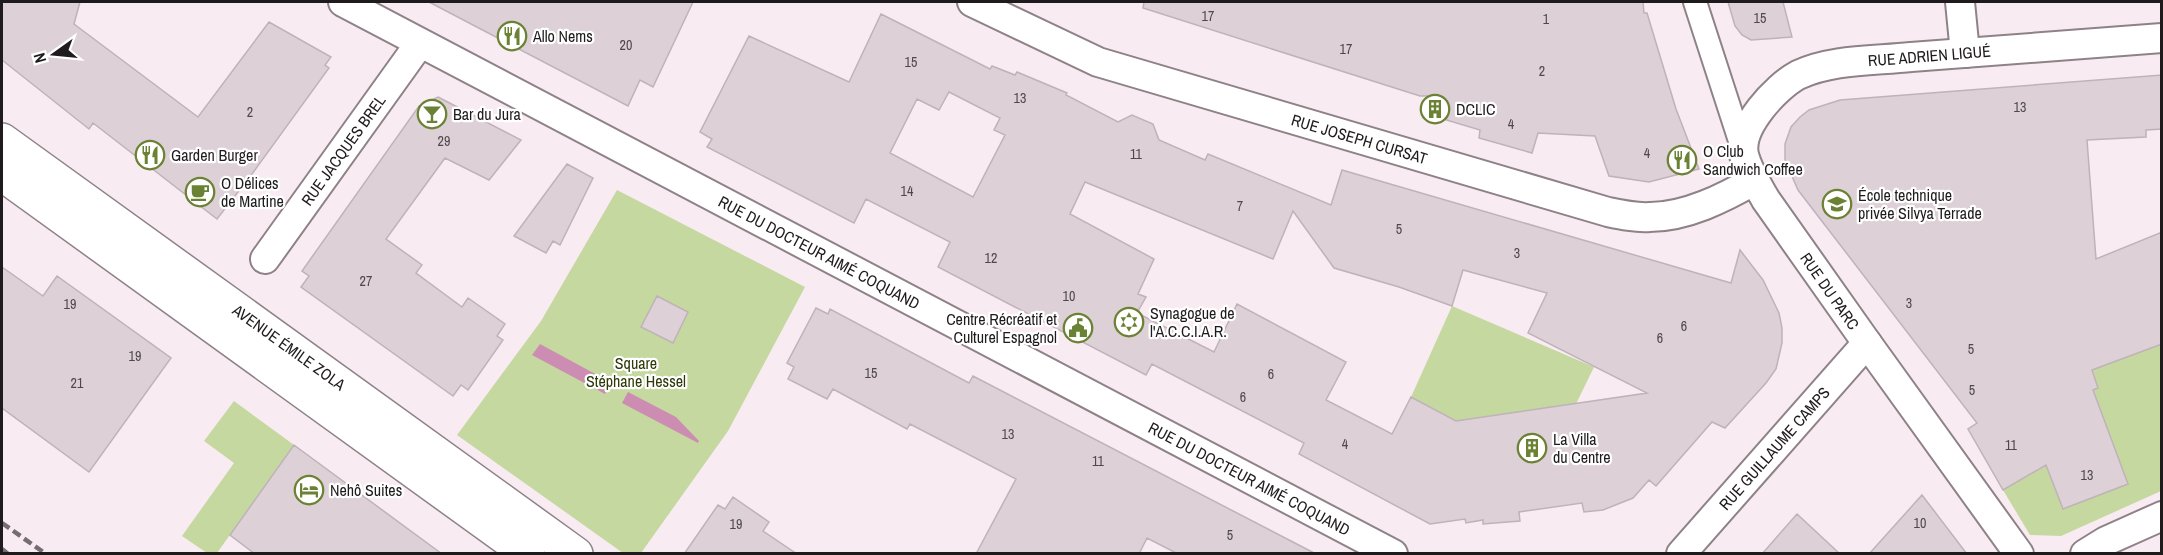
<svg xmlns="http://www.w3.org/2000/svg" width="2163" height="555" font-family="'Archivo Narrow',sans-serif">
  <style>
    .green { fill: #c5d89f }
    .water { fill: #cd8db3 }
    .building { fill: #ddd0d7; stroke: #bfb2b9; stroke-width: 1.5; fill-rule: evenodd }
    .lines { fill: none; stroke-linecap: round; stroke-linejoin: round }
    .pedestrian-casing { stroke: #8e8288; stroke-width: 26 }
    .minor-casing { stroke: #8e8288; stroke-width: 32 }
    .tertiary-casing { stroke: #8e8288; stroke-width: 36 }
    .pedestrian { stroke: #fff; stroke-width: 22 }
    .minor { stroke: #fff; stroke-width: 28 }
    .tertiary { stroke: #fff; stroke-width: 33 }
    .rail { stroke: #756d71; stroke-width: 4.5; stroke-dasharray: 9 4.5; stroke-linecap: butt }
    .labels { text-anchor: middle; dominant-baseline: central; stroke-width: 4.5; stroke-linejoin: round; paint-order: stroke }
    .number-label { font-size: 14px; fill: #4e484c }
    .poi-label { font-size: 16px; fill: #1f1b1d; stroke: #fff; text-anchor: start }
    .street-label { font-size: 16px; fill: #1f1b1d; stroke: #fff }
    .park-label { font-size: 16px; fill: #2d3907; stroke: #fff }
  </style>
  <rect width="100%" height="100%" fill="#f9ebf2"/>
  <!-- green -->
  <path class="green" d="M617,190L805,287L728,431L641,553H623L457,435L541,321Z
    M1452,306L1594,367L1576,404L1457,421L1411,397Z
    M2161,344V491L2061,536L2030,535L2003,490L2046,465L2064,509L2128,484L2054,461L2092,370Z
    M234,401L294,445L217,553H207L182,536L234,463L204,441Z"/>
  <!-- water -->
  <path class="water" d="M540,344L610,382L605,394L532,355Z
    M628,392L676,417L699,441L698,443L622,403Z"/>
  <!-- building -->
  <path class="building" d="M2,2H80L74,24L198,117L269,22L331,57L325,65L329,68L252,174L217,219L93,123L89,129L2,60Z
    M429,2H693L653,87L640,80L628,106Z
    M1144,2H1643L1644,13H1647L1676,109L1699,169L1649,182L1609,176L1595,136L1538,133L1532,153L1479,138L1480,130L1423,113L1428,96H1420L1143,8Z
    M1728,2H1783L1792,37L1751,40L1742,35L1735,26Z
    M881,14L990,69L992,66L1015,75L1017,72L1067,93L1066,95L1118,122L1132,115L1153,124L1159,140L1205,160L1208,154L1331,205L1342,170L1731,283L1740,250L1763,280L1779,313L1782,328V343L1776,369L1766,383L1725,428L1712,422L1656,486L1649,480L1633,498L1603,510L1584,512L1582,503L1519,512L1520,521L1483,524V520L1466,523L1465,519L1430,524L1299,454L1304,443L1152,364L1146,375L938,267L950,242L866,199L854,223L707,147L712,139L700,132L749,36L849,82ZM949,92L1000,118L994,130L1005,135L973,197L890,153L917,99L939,110ZM1085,182L1273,259L1293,211L1334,268L1399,287L1452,306L1463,270L1547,293L1528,333L1647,393L1456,421L1411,397L1392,434L1326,400L1346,362L1237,304L1214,352L1137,313L1146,297L1138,294L1154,259L1070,214Z
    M2162,75V129L2146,130V137L2087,140L2096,259L2162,232V344L2092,370L2098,388L2093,390L2128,484L2063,509L2046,465L2003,490L1968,429L1977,423L1798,190L1785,160V144L1791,127L1800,117L1809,110L1840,100Z
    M438,97L521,140L489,180L445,158L386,239L422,265L416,273L462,307L468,298L505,324L497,336L503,340L468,390L461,385L453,396L301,287L309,276L302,271L419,106Z
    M567,164L593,178L560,245L553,241L546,253L514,236Z
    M2,267L43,296L57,276L171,358L89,472L2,408Z
    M657,296L688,312L673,343L641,327Z
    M816,308L828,314L830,309L969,383L973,376L1316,554H1178L1147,538L1139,554H976L1016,479L910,424L907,429L833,389L827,399L788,379L794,367L787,363Z
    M294,445L442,554H255L230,535Z
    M1922,495L1967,554H1869Z
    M733,497L769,522L763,531L797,554H684L718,505L725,509Z
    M1797,514L1840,554H1762Z"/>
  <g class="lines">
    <!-- pedestrian casing -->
    <g class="pedestrian-casing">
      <path id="pedestrian" d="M1695,2L1744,153"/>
    </g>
    <!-- minor casing -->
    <g class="minor-casing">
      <g id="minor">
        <path id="s1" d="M343,2L1393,554"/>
        <path id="s2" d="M972,2L1098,62L1608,212C1622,215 1636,218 1650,217C1686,217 1724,198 1755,180"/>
        <path d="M1960,2L1965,53"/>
        <path id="s3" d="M265,259L420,43"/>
        <path id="s4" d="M1681,554L1867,343"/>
        <path id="s5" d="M2019,554L1867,343L1766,200C1758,186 1748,171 1744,155C1738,127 1776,87 1798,75C1832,59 1874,61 1911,57C1994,50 2078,44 2162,38"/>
        <path d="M2085,554L2106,541L2162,516"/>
      </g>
    </g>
    <!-- tertiary casing -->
    <g class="tertiary-casing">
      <g id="tertiary">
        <path id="s6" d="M2,140L576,554"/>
        <path d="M2,174L528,554"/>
      </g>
    </g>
    <!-- pedestrian -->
    <use href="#pedestrian" class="pedestrian"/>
    <!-- minor -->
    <use href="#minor" class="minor"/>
    <!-- tertiary -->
    <use href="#tertiary" class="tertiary"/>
    <!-- rail -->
    <path class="rail" d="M2,523L46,554
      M2,549L8,554"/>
  </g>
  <!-- icons -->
  <defs>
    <g id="restaurant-ring" transform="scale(1.5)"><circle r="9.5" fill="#fff" stroke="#6b8133" stroke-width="1.5"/><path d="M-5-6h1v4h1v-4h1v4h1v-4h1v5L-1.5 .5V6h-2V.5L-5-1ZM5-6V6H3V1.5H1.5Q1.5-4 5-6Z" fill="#6b8133"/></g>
    <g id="building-ring" transform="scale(1.5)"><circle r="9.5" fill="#fff" stroke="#6b8133" stroke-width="1.5"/><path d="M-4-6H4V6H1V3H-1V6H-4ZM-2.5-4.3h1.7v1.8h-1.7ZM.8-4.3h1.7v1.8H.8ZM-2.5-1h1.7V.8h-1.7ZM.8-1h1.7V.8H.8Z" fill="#6b8133"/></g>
    <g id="bar-ring" transform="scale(1.5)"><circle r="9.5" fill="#fff" stroke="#6b8133" stroke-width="1.5"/><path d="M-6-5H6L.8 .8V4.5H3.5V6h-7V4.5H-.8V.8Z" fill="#6b8133"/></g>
    <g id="cafe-ring" transform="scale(1.5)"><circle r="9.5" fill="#fff" stroke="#6b8133" stroke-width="1.5"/><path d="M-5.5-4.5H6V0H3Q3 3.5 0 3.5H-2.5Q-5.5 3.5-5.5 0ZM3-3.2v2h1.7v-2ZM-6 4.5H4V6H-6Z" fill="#6b8133"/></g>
    <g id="school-ring" transform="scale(1.5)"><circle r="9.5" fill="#fff" stroke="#6b8133" stroke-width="1.5"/><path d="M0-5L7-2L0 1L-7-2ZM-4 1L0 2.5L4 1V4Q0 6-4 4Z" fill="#6b8133"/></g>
    <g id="synagogue-ring" transform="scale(1.5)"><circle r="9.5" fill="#fff" stroke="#6b8133" stroke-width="1.5"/><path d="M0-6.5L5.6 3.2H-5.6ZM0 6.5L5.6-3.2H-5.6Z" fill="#6b8133"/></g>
    <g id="civic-ring" transform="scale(1.5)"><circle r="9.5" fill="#fff" stroke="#6b8133" stroke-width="1.5"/><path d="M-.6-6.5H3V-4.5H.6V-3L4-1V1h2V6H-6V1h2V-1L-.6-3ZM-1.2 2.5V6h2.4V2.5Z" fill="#6b8133"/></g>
    <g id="hotel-ring" transform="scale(1.5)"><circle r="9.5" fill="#fff" stroke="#6b8133" stroke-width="1.5"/><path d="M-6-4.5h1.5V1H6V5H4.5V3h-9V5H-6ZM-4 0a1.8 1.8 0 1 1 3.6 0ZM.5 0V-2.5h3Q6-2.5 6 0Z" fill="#6b8133"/></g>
  </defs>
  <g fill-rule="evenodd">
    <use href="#restaurant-ring" x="512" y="36"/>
    <use href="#building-ring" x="1435" y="109"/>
    <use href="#bar-ring" x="432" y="114"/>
    <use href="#restaurant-ring" x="150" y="155"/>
    <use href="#restaurant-ring" x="1682" y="160"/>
    <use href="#cafe-ring" x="200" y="192"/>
    <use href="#school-ring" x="1837" y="204"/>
    <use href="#synagogue-ring" x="1129" y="322"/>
    <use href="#civic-ring" x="1078" y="328"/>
    <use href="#building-ring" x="1532" y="448"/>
    <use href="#hotel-ring" x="309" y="490"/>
  </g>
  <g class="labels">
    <!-- number labels -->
    <g class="number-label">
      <text x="1208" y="16">17</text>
      <text x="1760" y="18">15</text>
      <text x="1546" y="19">1</text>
      <text x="626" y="45">20</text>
      <text x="1346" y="49">17</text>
      <text x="911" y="62">15</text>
      <text x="1542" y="71">2</text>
      <text x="1020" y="98">13</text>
      <text x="2020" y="107">13</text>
      <text x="250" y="112">2</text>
      <text x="1511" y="124">4</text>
      <text x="444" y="141">29</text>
      <text x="1647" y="153">4</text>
      <text x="1136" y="154">11</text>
      <text x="907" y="191">14</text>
      <text x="1240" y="206">7</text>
      <text x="1399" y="229">5</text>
      <text x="1517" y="253">3</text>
      <text x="991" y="258">12</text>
      <text x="366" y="281">27</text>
      <text x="1069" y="296">10</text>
      <text x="1909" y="303">3</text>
      <text x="70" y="304">19</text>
      <text x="1684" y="326">6</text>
      <text x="1660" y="338">6</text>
      <text x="1971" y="349">5</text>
      <text x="135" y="356">19</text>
      <text x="871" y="373">15</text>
      <text x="1271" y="374">6</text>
      <text x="77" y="383">21</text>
      <text x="1972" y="390">5</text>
      <text x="1243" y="397">6</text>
      <text x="1008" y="434">13</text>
      <text x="1345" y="444">4</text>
      <text x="2011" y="445">11</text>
      <text x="1098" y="461">11</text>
      <text x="2087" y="475">13</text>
      <text x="1920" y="523">10</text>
      <text x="736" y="524">19</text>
      <text x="1230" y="535">5</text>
    </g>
    <!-- poi labels -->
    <g class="poi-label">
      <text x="533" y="36">Allo Nems</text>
      <text x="1456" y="109">DCLIC</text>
      <text x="453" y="114">Bar du Jura</text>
      <text x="1703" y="151">O Club<tspan x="1703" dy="18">Sandwich Coffee</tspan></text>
      <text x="171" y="155">Garden Burger</text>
      <text x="221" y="183">O Délices<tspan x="221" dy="18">de Martine</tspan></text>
      <text x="1858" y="195">École technique<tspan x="1858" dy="18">privée Silvya Terrade</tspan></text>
      <text x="1150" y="313">Synagogue de<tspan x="1150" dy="18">l'A.C.C.I.A.R.</tspan></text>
      <text x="1057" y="319" text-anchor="end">Centre Récréatif et<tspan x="1057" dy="18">Culturel Espagnol</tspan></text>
      <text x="1553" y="439">La Villa<tspan x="1553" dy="18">du Centre</tspan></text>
      <text x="330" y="490">Nehô Suites</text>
    </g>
    <!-- street labels -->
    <g class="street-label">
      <text stroke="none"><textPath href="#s5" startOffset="720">RUE ADRIEN LIGUÉ</textPath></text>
      <text stroke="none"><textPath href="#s2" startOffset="412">RUE JOSEPH CURSAT</textPath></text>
      <text stroke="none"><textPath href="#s3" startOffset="134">RUE JACQUES BREL</textPath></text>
      <text stroke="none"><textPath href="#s1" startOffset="538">RUE DU DOCTEUR AIMÉ COQUAND</textPath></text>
      <text transform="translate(1830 291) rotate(55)">RUE DU PARC</text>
      <text stroke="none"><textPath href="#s6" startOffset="354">AVENUE ÉMILE ZOLA</textPath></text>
      <text stroke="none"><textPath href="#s4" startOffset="141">RUE GUILLAUME CAMPS</textPath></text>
      <text stroke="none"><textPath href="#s1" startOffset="1024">RUE DU DOCTEUR AIMÉ COQUAND</textPath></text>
    </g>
    <!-- park labels -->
    <g class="park-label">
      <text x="636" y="363">Square<tspan x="636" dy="18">Stéphane Hessel</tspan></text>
    </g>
  </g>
  <!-- border -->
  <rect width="2163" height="555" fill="none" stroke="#1f1b1d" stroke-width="6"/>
  <!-- north arrow -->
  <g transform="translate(54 54) rotate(255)" stroke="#ffffff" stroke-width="4.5" paint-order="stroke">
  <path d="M0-4.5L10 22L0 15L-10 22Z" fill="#1f1b1d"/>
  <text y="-9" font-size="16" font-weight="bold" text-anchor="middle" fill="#1f1b1d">N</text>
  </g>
</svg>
